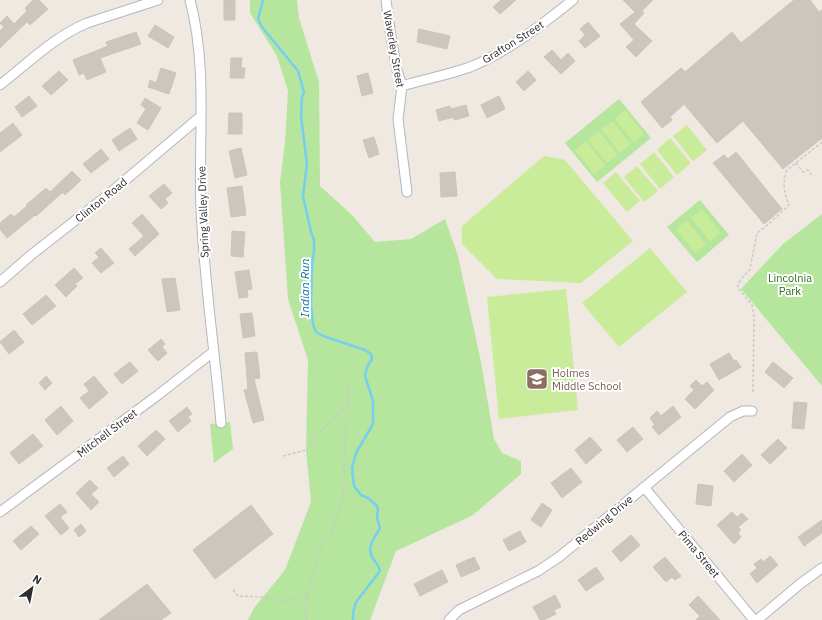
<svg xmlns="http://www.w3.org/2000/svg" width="822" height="620" font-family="'IBM Plex Sans',sans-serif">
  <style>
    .green { fill: #b6e59e }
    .pitch { fill: #c9ec9a }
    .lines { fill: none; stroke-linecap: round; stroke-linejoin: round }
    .stream { stroke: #75cff0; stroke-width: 2.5 }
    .building { fill: #cbc7bf; stroke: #cbc5ba }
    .street-casing { stroke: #b4b7c1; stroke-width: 11 }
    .path { stroke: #c9c9c9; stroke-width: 1.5; stroke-dasharray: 3 2; stroke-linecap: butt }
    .street { stroke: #fff; stroke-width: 9 }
    .labels { text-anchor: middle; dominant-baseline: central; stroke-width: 4; stroke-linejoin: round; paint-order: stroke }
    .street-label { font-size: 11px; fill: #2e2e2e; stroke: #fff }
    .park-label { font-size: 11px; fill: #2c6e1b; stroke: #fff }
    .education-label { font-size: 11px; fill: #785e54; stroke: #fff; text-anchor: start }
    .water-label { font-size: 12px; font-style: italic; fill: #0d6fa3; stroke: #fff }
  </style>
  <rect width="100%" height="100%" fill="#efe9e1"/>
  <!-- green -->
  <path class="green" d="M250,0H297L299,18L319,82L320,186L352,215L375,242L411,239L445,219L458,256L481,362L494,439L502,453L521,461V474L473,515L396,551L370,620H248L254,608L285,570L311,502L306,450L308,360L288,299L280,182L285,143L288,91L277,56L250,13Z
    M619,99L651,138L597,182L565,143Z
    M700,200L729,235L697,262L667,227Z
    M822,214V386L741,289L783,244Z
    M230,422L233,449L214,463L210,424Z"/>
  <!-- pitch -->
  <path class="pitch" d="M625,110L644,134L634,143L615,119Z
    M612,121L631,144L620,153L601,129Z
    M687,125L707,150L693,161L673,136Z
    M599,131L618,155L607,163L588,140Z
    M670,138L691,163L677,175L657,150Z
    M586,141L605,165L594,174L575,150Z
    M654,152L674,177L660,189L640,164Z
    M544,156L565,160L633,241L581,283L497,279L462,244V226Z
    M637,166L658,191L644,202L624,177Z
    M616,172L640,201L627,212L603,183Z
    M702,209L721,233L710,241L691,218Z
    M687,221L706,244L695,253L676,229Z
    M650,248L687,292L619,347L582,303Z
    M566,289L578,410L499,419L487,297Z"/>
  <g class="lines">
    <!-- stream -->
    <path class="stream" d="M263,0L258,19L262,27L298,71L304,92L302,97L301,116L307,164L303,196L311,232L314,240V251L312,267L311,303L313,324L316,332L323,336L365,350L371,354L372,359L367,367L365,376L373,401V424L356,453L352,468L354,486L361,495L368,498L376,505L378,508L377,518L380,528C374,539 365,548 374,560C377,564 379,566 380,571L356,602L353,613V620"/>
  </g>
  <!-- building -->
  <path class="building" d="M33,0H39L48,9L30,25L27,22L0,48V31L4,27L0,23L7,16L14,24L27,11L25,8Z
    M224,0H235V20H224Z
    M501,0H516L500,14L493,7Z
    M623,0H653L642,11L644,13L634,24L652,41L636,57L626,47L634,40L620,24L635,12Z
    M794,0H810L819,12L822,10V138L783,169L743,121L717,143L684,104L670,117L672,120L662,128L641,102L681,68L685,72L732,32L741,43Z
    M588,22L600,36L585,48L579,41L585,35L580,29Z
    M155,25L174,37L168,48L148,36Z
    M419,29L450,36L447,49L417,42Z
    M136,32L141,44L100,58L106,72L87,80L84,73L79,75L73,60L108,46L106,42Z
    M552,50L561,60L568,53L575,61L561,74L544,57Z
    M231,58H242L241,68H245L244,78H230Z
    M161,68L176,73L169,94L148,87L150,80L156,83Z
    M59,71L68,80L51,95L42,86Z
    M528,71L536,80L524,91L516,82Z
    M368,73L373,93L362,96L357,76Z
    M29,96L37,106L22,117L15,107Z
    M499,96L505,109L487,118L481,105Z
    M145,98L161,108L148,130L137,123L146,109L141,105Z
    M466,105L469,116L454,120V117L439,121L436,110L450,106L451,109Z
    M229,113H242V134H228Z
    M13,123L22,135L0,152V133Z
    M130,128L137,139L119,151L112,140Z
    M374,137L379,154L369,158L363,140Z
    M241,148L247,175L235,178L229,151Z
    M101,149L109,159L91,173L83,164Z
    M736,152L782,209L764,224L713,163L724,155L728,159Z
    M72,171L81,180L65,195L63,192L36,216L35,215L7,238L0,229V223L11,214L14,217L27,206L26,205L46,188L50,192Z
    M455,172L457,196L441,197L440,173Z
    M164,184L172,193L165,199L168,203L161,209L149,196Z
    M242,186L246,215L231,217L227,188Z
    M142,214L159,234L135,256L129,249L144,236L132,223Z
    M232,231L245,232L243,257L231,256Z
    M101,248L114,263L101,273L92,263L99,257L95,253Z
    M74,268L83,278L75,284L77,286L66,297L55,285Z
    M249,270L252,289L247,290L248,297L239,298L235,272Z
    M175,278L180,310L167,312L162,279Z
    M46,295L56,306L32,325L23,314Z
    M252,313L255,336L243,338L240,314Z
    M14,330L24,342L9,354L0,342Z
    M161,339L165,344L162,347L167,353L158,361L148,350Z
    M257,352L260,378L254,379L264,420L253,423L244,390L248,389L245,353Z
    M729,353L734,361L736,360L741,367L719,380L710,364Z
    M130,362L138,371L122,384L114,374Z
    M773,362L793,378L784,388L765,372Z
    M46,376L52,383L45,390L39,383Z
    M94,376L108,393L89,409L80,398L89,391L84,384Z
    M696,380L702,386L707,382L714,390L695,409L685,399L694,390L690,386Z
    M794,402L807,403L804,429L792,428Z
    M61,406L73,421L57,435L45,420Z
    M673,406L681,417L659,435L652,427L655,425L650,418L657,411L661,416Z
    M187,407L192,414L188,417L191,421L178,432L169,421Z
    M633,427L643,439L627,452L617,440Z
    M156,430L165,439L147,456L138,446Z
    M33,434L43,446L19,464L10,453Z
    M590,437L602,450L586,464L575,450Z
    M778,439L787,448L770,464L761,455Z
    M742,454L752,465L734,482L724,471Z
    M123,456L129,464L114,477L107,468Z
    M571,468L582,482L562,498L551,483Z
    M90,480L98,488L91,494L99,502L91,510L76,493Z
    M698,484L713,486L711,506L696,504Z
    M542,503L552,510L541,527L531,520Z
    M60,504L67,512L60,517L69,528L61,535L45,516Z
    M251,505L273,534L215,579L193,550Z
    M732,512L737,517L742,513L748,519L738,527L741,530L738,533L741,537L734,544L717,525Z
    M822,520V533L804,546L798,537Z
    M81,524L86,531L79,537L74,530Z
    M31,526L39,534L21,550L13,541Z
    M520,531L526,542L509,551L503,540Z
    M631,535L640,545L621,562L612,551Z
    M770,556L778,565L757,583L750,574L757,568L754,564L761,559L763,562Z
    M474,557L480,569L461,577L456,565Z
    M665,557L681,576L675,580L672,577L666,582L653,567Z
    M596,567L604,579L586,591L578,580Z
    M442,570L448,582L420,596L414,584Z
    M147,584L171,613L161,620H99Z
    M555,595L561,607L554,610L556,614L544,620H540L533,607Z
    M698,596L720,620H696L700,616L689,605Z"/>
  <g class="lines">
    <!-- street casing -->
    <g class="street-casing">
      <path id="street" d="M190,0C208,68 198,139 201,209C204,280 215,352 221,423
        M386,0L391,37L397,70L402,86L398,119L407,192
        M0,85C28,63 54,37 87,23L158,0
        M402,86C425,79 448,75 470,67C508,52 541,25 573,0
        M0,282L31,255L109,194L201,116
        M644,487L754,620
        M0,512L158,395L213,352
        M449,620L459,610L538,571L559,557L730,417L743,411H752
        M757,620L800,584L822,568"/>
    </g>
    <!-- path -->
    <path class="path" d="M796,163L803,172L808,170L812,176
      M753,392L754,316L752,305L738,288V283L750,269L757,233L764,228L789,205C784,194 782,181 787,170L822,142
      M283,456L306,450L329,423L348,405
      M233,590L238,596L263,597L283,601L307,595
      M306,620L307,595L320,549L332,531L344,493V460L349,379"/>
    <!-- street -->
    <use href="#street" class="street"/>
  </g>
  <!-- icons -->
  <defs>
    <g id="school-square" transform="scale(1.15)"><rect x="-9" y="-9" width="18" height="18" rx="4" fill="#8d6e63" stroke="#fff"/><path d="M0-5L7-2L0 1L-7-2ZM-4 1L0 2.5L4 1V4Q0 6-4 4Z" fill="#fff"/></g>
  </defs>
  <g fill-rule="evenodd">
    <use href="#school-square" x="537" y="379"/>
  </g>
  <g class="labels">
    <!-- street labels -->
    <g class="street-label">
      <text transform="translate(513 42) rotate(-32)">Grafton Street</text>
      <text transform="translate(394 49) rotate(80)">Waverley Street</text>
      <text transform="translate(101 200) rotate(-39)">Clinton Road</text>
      <text transform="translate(203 212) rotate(-92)">Spring Valley Drive</text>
      <text transform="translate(107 433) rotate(-37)">Mitchell Street</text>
      <text transform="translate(604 520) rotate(-40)">Redwing Drive</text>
      <text transform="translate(699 554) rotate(50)">Pima Street</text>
    </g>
    <!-- park labels -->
    <g class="park-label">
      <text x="790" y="278">Lincolnia<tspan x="790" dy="13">Park</tspan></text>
    </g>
    <!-- education labels -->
    <g class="education-label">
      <text x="552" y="373">Holmes<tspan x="552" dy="13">Middle School</tspan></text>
    </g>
    <!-- water labels -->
    <g class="water-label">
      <text transform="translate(304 288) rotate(-90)">Indian Run</text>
    </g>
  </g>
  <!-- north arrow -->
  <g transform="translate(32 588) rotate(32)" stroke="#ffffff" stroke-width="3" paint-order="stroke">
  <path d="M0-3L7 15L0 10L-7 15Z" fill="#2e2e2e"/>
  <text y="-6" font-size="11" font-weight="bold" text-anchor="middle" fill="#2e2e2e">N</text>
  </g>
</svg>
